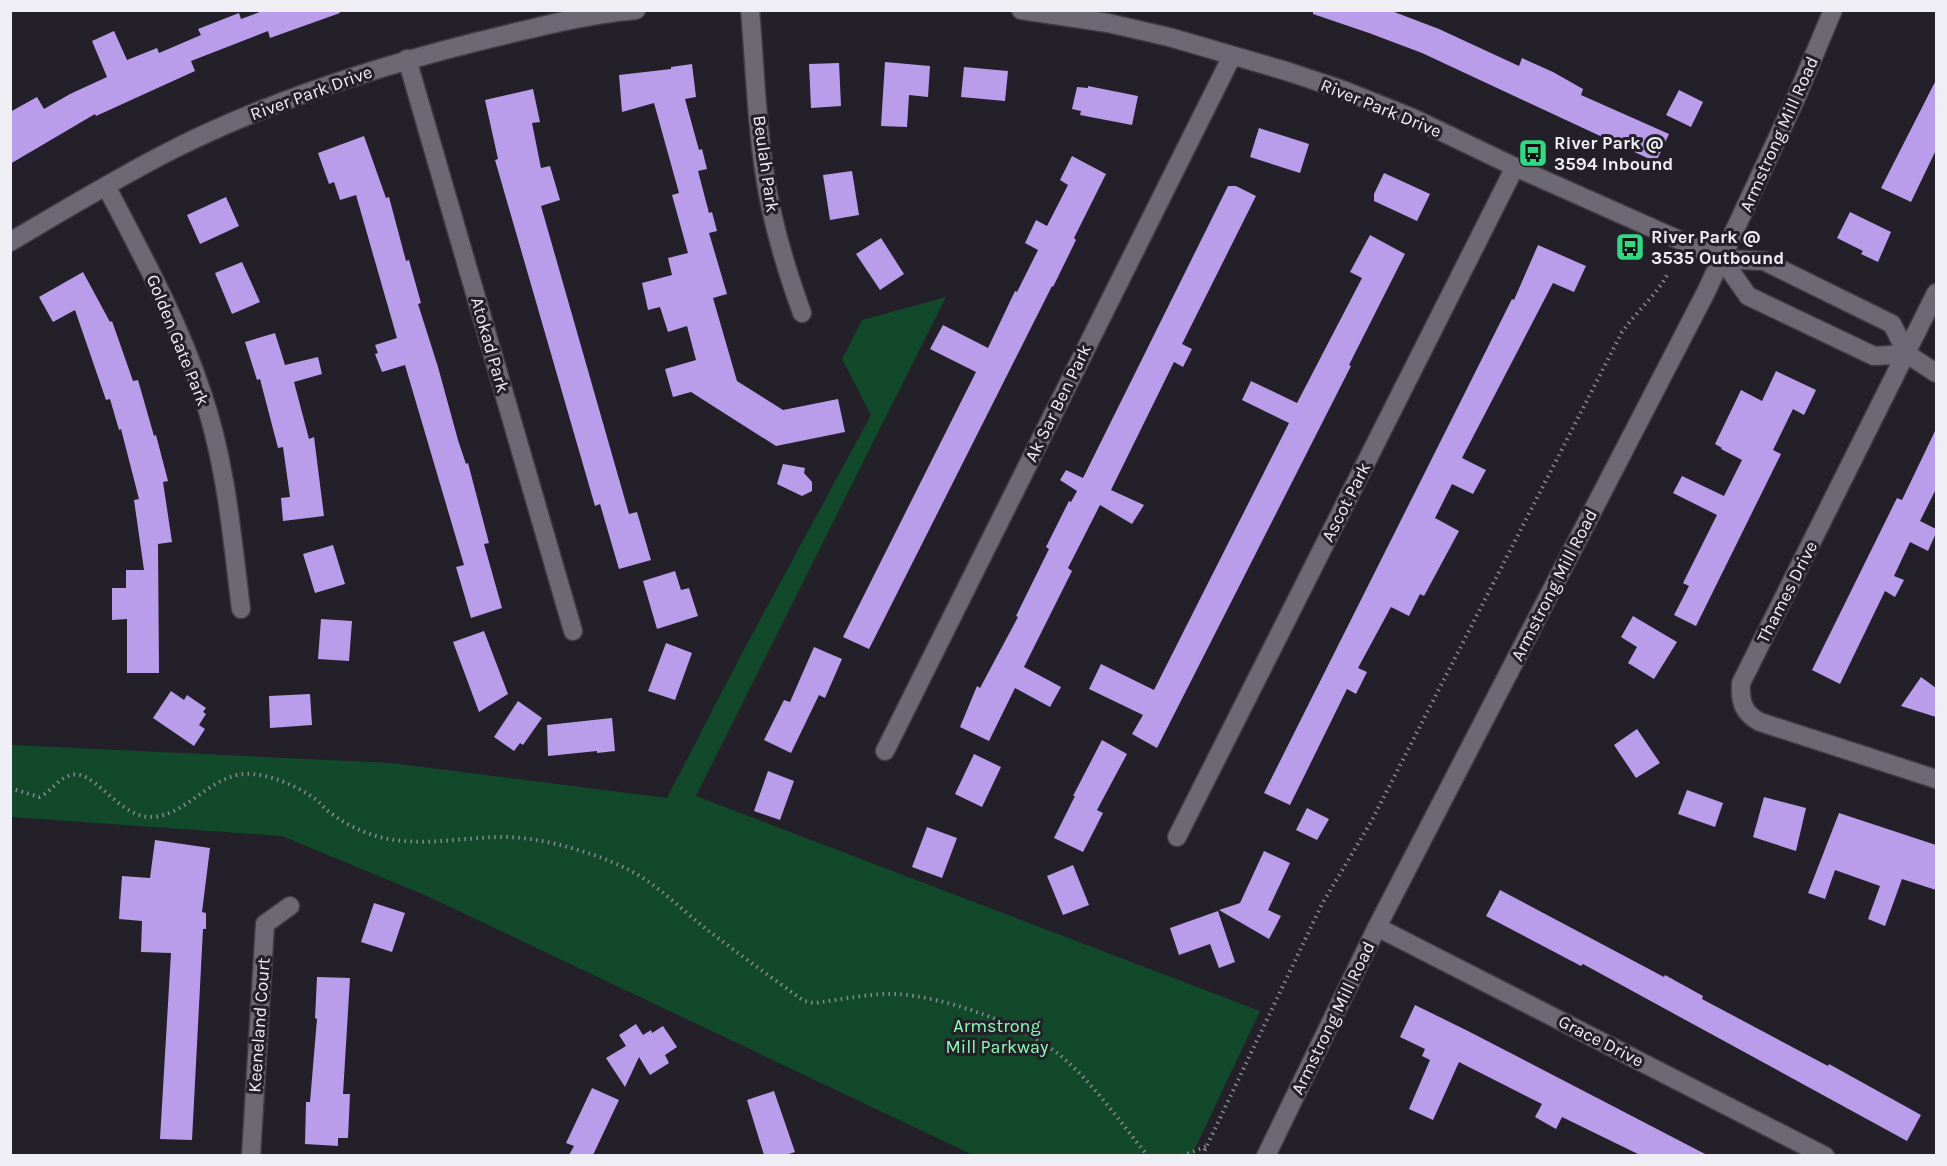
<svg xmlns="http://www.w3.org/2000/svg" width="1947" height="1166" font-family="Karla,sans-serif">
  <style>
    .green { fill: #11492a }
    .building { fill: #b99dea }
    .lines { fill: none; stroke-linecap: round; stroke-linejoin: round }
    .street-casing { stroke: #3f3c44; stroke-width: 21 }
    .secondary-casing { stroke: #3f3c44; stroke-width: 21 }
    .path { stroke: #8a8890; stroke-width: 4; stroke-dasharray: 1.5 4.5; stroke-linecap: butt }
    .street { stroke: #6c6974; stroke-width: 18 }
    .secondary { stroke: #6c6974; stroke-width: 18 }
    .labels { text-anchor: middle; dominant-baseline: central; stroke-width: 6; stroke-linejoin: round; paint-order: stroke }
    .street-label { font-size: 18px; fill: #f0eef5; stroke: #23202a }
    .poi-label { font-size: 18px; font-weight: bold; fill: #f0eef5; stroke: #23202a; text-anchor: start }
    .park-label { font-size: 18px; fill: #8dfcb6; stroke: #23202a }
  </style>
  <rect width="100%" height="100%" fill="#23202a"/>
  <!-- green -->
  <path class="green" d="M946,297L696,796L1260,1011L1192,1155H973L427,896L282,836L11,817V745L391,763L667,798L740,657L871,415L842,359L862,320Z"/>
  <!-- building -->
  <path class="building" d="M265,10H339L340,13L270,38L268,31L191,61L195,71L96,116L95,114L10,164V112L37,97L44,109L70,94L107,77L92,41L114,31L127,60L157,48L159,53L201,35L198,29L239,13L241,19Z
    M1313,10H1389L1439,29L1519,66L1522,58L1553,72L1583,89L1581,95L1669,134L1656,162L1422,53L1369,33L1313,14Z
    M885,62L930,66L928,97L909,95L907,127L881,126Z
    M839,63L841,106L811,108L809,64Z
    M692,64L696,97L685,99L699,150L702,149L707,169L698,171L709,213L712,212L717,231L709,233L727,294L713,298L737,381L783,410L838,399L845,432L776,446L691,392L673,397L665,369L696,360L687,326L668,332L660,307L648,310L642,283L672,275L668,258L688,253L672,195L679,193L654,103L622,112L619,75L671,69V67Z
    M964,67L1008,71L1005,101L961,97Z
    M1936,80V150L1911,202L1881,188Z
    M1088,86L1138,96L1132,125L1080,115L1081,111L1072,109L1077,87L1088,88Z
    M533,89L540,122L532,123L541,168L550,166L560,200L541,206L629,514L637,512L651,560L619,569L600,504L595,506L495,160L498,159L485,100Z
    M1679,90L1703,102L1691,127L1666,115Z
    M1259,128L1309,144L1300,173L1250,157Z
    M364,136L386,198L389,197L406,261L409,260L421,303L418,304L438,367L458,440L466,464L468,463L489,543L484,544L502,608L471,618L456,567L464,565L405,365L382,372L375,354L378,353L375,345L397,338L356,195L340,200L334,182L329,184L318,153Z
    M1072,156L1106,174L1074,238L1076,240L1053,287L1052,286L869,649L843,637L976,372L930,349L943,325L988,348L1015,291L1017,292L1038,250L1025,243L1036,220L1047,226L1068,185L1060,180Z
    M852,171L859,215L830,220L823,175Z
    M1384,173L1430,194L1417,221L1374,201V194Z
    M1228,186H1236L1256,196L1182,344L1192,349L1183,367L1174,362L1111,490L1144,505L1132,524L1100,505L1068,568L1072,571L1024,667L1061,687L1050,707L1015,688L989,741L960,727L977,686L980,688L1018,617L1016,616L1049,549L1046,547L1069,501L1071,502L1077,491L1060,480L1066,470L1083,478Z
    M226,197L239,226L200,244L187,215Z
    M1850,212L1891,232L1878,262L1861,254L1863,251L1837,238Z
    M1370,235L1405,254L1349,365L1351,366L1157,748L1132,734L1143,715L1089,689L1101,664L1154,690L1289,423L1242,400L1251,381L1297,403L1362,278L1350,272Z
    M881,238L904,274L880,290L856,254Z
    M1538,245L1586,266L1574,292L1553,283L1462,458L1486,470L1473,494L1452,484L1435,518L1459,531L1424,596L1420,594L1409,616L1391,607L1358,668L1367,672L1356,694L1347,689L1290,805L1264,793L1512,299L1514,300Z
    M242,262L260,302L232,314L215,273Z
    M83,272L110,322L112,321L133,381L138,380L154,436L156,435L168,481L163,482L172,542L158,544L159,673H127V619L112,620V588H126V570H144L134,500L139,499L121,429L119,430L110,399L106,400L75,310L53,322L39,297Z
    M275,333L285,365L318,357L322,374L294,382L309,439L314,437L324,516L283,521L281,498L290,497L283,447L278,448L260,379L257,380L245,342Z
    M1776,371L1816,390L1804,415L1793,409L1773,450L1781,454L1696,626L1674,615L1689,586L1683,583L1717,515L1673,493L1682,476L1724,496L1742,460L1721,449L1722,448L1715,444L1741,390L1762,401Z
    M1936,429V489L1920,521L1936,529V533L1928,551L1910,542L1894,576L1904,580L1895,597L1885,591L1840,684L1812,670L1897,498L1902,500Z
    M783,464L805,468L804,473L812,482V491L802,496L777,484Z
    M333,545L345,584L315,593L303,554Z
    M675,571L681,590L689,588L698,616L657,629L643,581Z
    M1633,616L1677,642L1654,679L1628,663L1637,647L1621,637Z
    M321,619L352,621L349,661L318,659Z
    M484,631L508,694L479,712L453,642Z
    M666,643L692,653L675,700L648,691Z
    M814,647L842,659L825,698L819,695L791,753L764,740L784,700L790,702Z
    M1921,677L1936,688V717L1901,706Z
    M171,691L184,700L187,695L206,708L203,712L206,714L199,725L205,729L194,746L153,718Z
    M310,694L312,725L270,728L269,696Z
    M518,701L542,718L523,745L520,743L514,751L494,737Z
    M612,718L615,751L597,753V751L548,756L547,725Z
    M1637,729L1660,763L1636,778L1614,745Z
    M1102,740L1127,754L1097,810L1103,813L1083,852L1054,838L1075,796H1073Z
    M974,754L1001,767L982,807L955,794Z
    M768,771L794,781L780,820L754,811Z
    M1687,790L1723,803L1715,827L1678,814Z
    M1764,797L1806,808L1796,851L1753,837Z
    M1307,808L1329,819L1317,840L1296,830Z
    M1839,813L1936,845V890L1902,879L1885,926L1868,919L1880,886L1835,870L1825,899L1808,893Z
    M927,827L957,838L942,878L912,867Z
    M155,840L210,848L202,912L206,913V929H203L192,1140L160,1139L171,953L141,952L142,921L119,919L122,876L150,878Z
    M1264,851L1290,863L1268,910L1281,916L1269,939L1219,910L1240,903Z
    M1073,865L1089,905L1063,915L1047,876Z
    M1500,890L1664,977L1665,975L1703,996L1702,999L1828,1066L1829,1064L1921,1115L1907,1141L1583,964L1581,966L1486,916Z
    M374,903L405,913L392,952L361,942Z
    M1218,911L1235,962L1219,968L1210,944L1179,955L1170,928Z
    M317,977L350,978L343,1094H350L348,1138H338V1146L305,1144L306,1102H310L317,1019L315,1018Z
    M1415,1005L1466,1030L1707,1155H1640L1562,1117L1556,1129L1535,1117L1542,1104L1459,1062L1433,1120L1409,1109L1430,1060L1422,1056L1425,1049L1400,1037Z
    M636,1024L643,1035L651,1030L652,1033L663,1026L677,1047L665,1055L669,1063L650,1075L639,1057L625,1087L606,1058L626,1046L619,1035Z
    M592,1088L619,1100L593,1155H569L574,1146L566,1143Z
    M774,1091L795,1152L786,1155H764L747,1100Z"/>
  <g class="lines">
    <!-- street casing -->
    <g class="street-casing">
      <path id="street" d="M750,10C755,65 756,121 765,176C772,223 786,269 802,313
        M407,59L573,631
        M106,186C141,253 178,320 202,393C226,462 232,537 241,609
        M1722,259L1764,261L1892,324L1907,354L1936,373
        M1722,259L1748,296L1874,356L1907,354
        M1936,293L1741,683C1740,702 1743,713 1760,722L1936,779
        M885,751L1232,56
        M1177,837L1515,167
        M1377,927L1825,1156
        M251,1156L265,924L290,906"/>
    </g>
    <!-- secondary casing -->
    <g class="secondary-casing">
      <path id="secondary" d="M1021,10L1108,23L1169,37L1286,71L1343,90L1413,118L1515,167L1722,259
        M10,242C64,210 117,178 172,150C269,101 372,68 476,42C529,29 582,15 636,10
        M1266,1156L1377,927L1706,292L1796,98L1833,10"/>
    </g>
    <!-- path -->
    <path class="path" d="M10,788L39,797C50,793 57,780 68,776C92,765 116,815 149,817C187,818 211,771 252,774C273,776 294,785 311,796C318,800 322,806 328,811C342,822 359,831 376,836C427,851 479,831 530,839C563,844 600,855 629,870C657,884 681,909 705,928C737,953 771,977 804,1001L814,1003C841,1000 869,993 896,994C946,997 1022,1024 1061,1056C1094,1084 1120,1122 1148,1156
      M1182,1156L1207,1146
      M1202,1156L1322,904L1371,822L1622,332C1636,312 1657,295 1668,273"/>
    <!-- street -->
    <use href="#street" class="street"/>
    <!-- secondary -->
    <use href="#secondary" class="secondary"/>
  </g>
  <!-- icons -->
  <defs>
    <g id="bus-square" transform="scale(1.5)"><rect x="-9" y="-9" width="18" height="18" rx="4" fill="#32d882" stroke="#23202a"/><path d="M-5-6H5V4H4V6H2V4H-2V6H-4V4H-5ZM-3.5-4V0h7V-4ZM-3.5 1.2v1.5H-2V1.2ZM2 1.2v1.5H3.5V1.2Z" fill="#111"/></g>
  </defs>
  <g fill-rule="evenodd">
    <use href="#bus-square" x="1533" y="153"/>
    <use href="#bus-square" x="1630" y="247"/>
  </g>
  <g class="labels">
    <!-- street labels -->
    <g class="street-label">
      <text transform="translate(311 93) rotate(-20)">River Park Drive</text>
      <text transform="translate(1381 108) rotate(22)">River Park Drive</text>
      <text transform="translate(1779 134) rotate(-66)">Armstrong Mill Road</text>
      <text transform="translate(766 164) rotate(82)">Beulah Park</text>
      <text transform="translate(178 340) rotate(68)">Golden Gate Park</text>
      <text transform="translate(490 345) rotate(74)">Atokad Park</text>
      <text transform="translate(1058 403) rotate(-64)">Ak Sar Ben Park</text>
      <text transform="translate(1346 502) rotate(-63)">Ascot Park</text>
      <text transform="translate(1554 585) rotate(-63)">Armstrong Mill Road</text>
      <text transform="translate(1787 592) rotate(-63)">Thames Drive</text>
      <text transform="translate(1333 1018) rotate(-64)">Armstrong Mill Road</text>
      <text transform="translate(259 1025) rotate(-86)">Keeneland Court</text>
      <text transform="translate(1601 1041) rotate(27)">Grace Drive</text>
    </g>
    <!-- poi labels -->
    <g class="poi-label">
      <text x="1554" y="143">River Park @<tspan x="1554" dy="21">3594 Inbound</tspan></text>
      <text x="1651" y="237">River Park @<tspan x="1651" dy="21">3535 Outbound</tspan></text>
    </g>
    <!-- park labels -->
    <g class="park-label">
      <text x="997" y="1026">Armstrong<tspan x="997" dy="21">Mill Parkway</tspan></text>
    </g>
  </g>
  <!-- border -->
  <rect width="1947" height="1166" fill="none" stroke="#f0eef5" stroke-width="24"/>
</svg>
